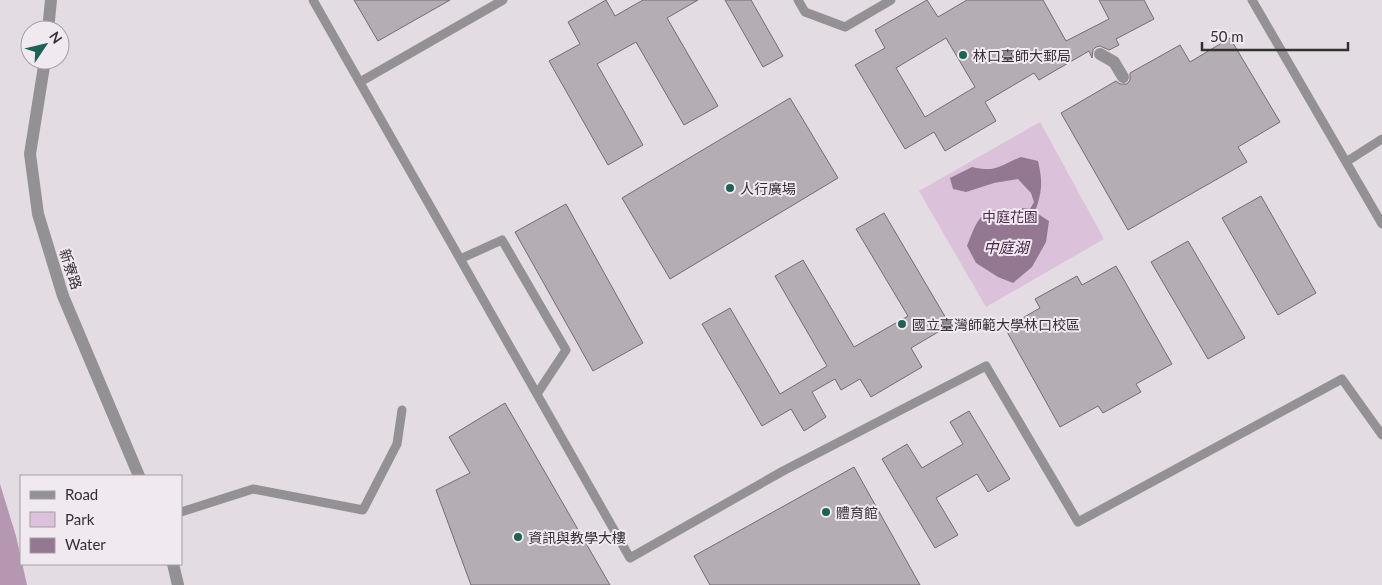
<svg xmlns="http://www.w3.org/2000/svg" width="1382" height="585" font-family="Lato,'Noto Sans TC',sans-serif">
  <style>
    .green { fill: #dbc1d9 }
    .forest { fill: #b597b2 }
    .water { fill: #947892 }
    .building { fill: #b4adb3; stroke: #736d72; fill-rule: evenodd }
    .lines { fill: none; stroke-linecap: round; stroke-linejoin: round }
    .service { stroke: #949194; stroke-width: 9 }
    .pedestrian { stroke: #949194; stroke-width: 12 }
    .minor { stroke: #949194; stroke-width: 12 }
    .poi-dot { fill: #1c6356; stroke: #f0e9f0; stroke-width: 2 }
    .labels { text-anchor: middle; dominant-baseline: central; stroke-width: 4; stroke-linejoin: round; paint-order: stroke }
    .poi-label { font-size: 14px; fill: #333032; stroke: #f0e9f0; text-anchor: start }
    .park-label { font-size: 14px; fill: #4e264c; stroke: #f0e9f0 }
    .street-label { font-size: 14px; fill: #333032; stroke: #f0e9f0 }
    .water-label { font-size: 15px; font-style: italic; fill: #492248; stroke: #f0e9f0 }
  </style>
  <rect width="100%" height="100%" fill="#e3dce2"/>
  <!-- green -->
  <path class="green" d="M1040,122L1104,239L986,307L919,191Z"/>
  <!-- forest -->
  <path class="forest" d="M0,484L16,536L27,585H0Z"/>
  <!-- water -->
  <path class="water" d="M1021,157L1038,161C1043,183 1042,191 1035,212L1049,221L1046,242L1032,267L1013,283L998,277L976,263L967,246C973,232 979,207 999,211C1005,212 1011,216 1017,218L1022,208L1030,209L1034,202L1031,193L1018,179L994,183L966,192L953,189L950,178L972,167C996,173 1000,165 1021,157Z"/>
  <!-- building -->
  <path class="building" d="M354,0H450L378,41Z
    M606,0L615,16L643,0H698L667,18L718,106L684,125L636,42L597,64L643,145L608,165L549,61L580,44L568,22Z
    M725,0H751L783,56L763,67Z
    M927,0L938,17L967,0H1043L1066,41L1109,19L1099,0H1144L1154,19L1116,39L1119,45L1109,50L1100,46L1096,47L1093,50L1092,58L1089,51L1039,80L1034,73L985,102L996,121L945,151L934,132L905,149L855,65L885,48L875,30ZM946,38L975,87L925,117L896,68Z
    M1230,38L1280,122L1238,147L1247,162L1128,230L1061,113L1116,81L1120,84H1127L1130,80V73L1180,45L1190,62Z
    M790,98L838,178L670,279L622,198Z
    M1261,196L1316,293L1278,315L1222,218Z
    M566,204L643,343L593,371L515,232Z
    M884,213L950,325L911,348L922,367L871,397L860,379L841,390L835,379L812,392L826,417L804,431L791,409L762,426L702,324L730,308L780,394L827,366L775,276L803,260L854,347L908,316L856,229Z
    M1188,241L1245,338L1208,359L1151,262Z
    M1116,266L1172,364L1136,384L1141,392L1103,413L1098,406L1060,427L1005,328L1040,308L1035,299L1077,276L1082,285Z
    M505,403L610,585H471L436,490L470,473L449,437Z
    M969,411L1010,479L988,492L977,474L936,498L958,535L935,548L882,459L907,444L922,468L963,444L950,422Z
    M854,467L920,585H710L694,556Z"/>
  <g class="lines">
    <!-- service -->
    <path class="service" d="M313,0L630,558L783,471L986,366L1078,522L1342,379L1382,435
      M798,0L805,12L845,27L891,0
      M1252,0L1382,224
      M360,82L503,0
      M1346,162L1382,139
      M460,259L502,240L566,350L537,394
      M181,512L253,489L363,510L397,444L402,410"/>
    <!-- pedestrian -->
    <path class="pedestrian" d="M1100,54L1114,62L1123,77"/>
    <!-- minor -->
    <path class="minor" d="M48,30L51,0
      M45,60L30,154L38,214L63,296L139,476
      M173,564L178,585"/>
  </g>
  <!-- markers -->
  <g class="poi-dot">
    <circle cx="963" cy="55" r="5"/>
    <circle cx="730" cy="188" r="5"/>
    <circle cx="902" cy="324" r="5"/>
    <circle cx="826" cy="512" r="5"/>
    <circle cx="518" cy="537" r="5"/>
  </g>
  <g class="labels">
    <!-- poi labels -->
    <g class="poi-label">
      <text x="973" y="55">林口臺師大郵局</text>
      <text x="740" y="188">人行廣場</text>
      <text x="912" y="324">國立臺灣師範大學林口校區</text>
      <text x="836" y="512">體育館</text>
      <text x="528" y="537">資訊與教學大樓</text>
    </g>
    <!-- park labels -->
    <g class="park-label">
      <text x="1010" y="216">中庭花園</text>
    </g>
    <!-- street labels -->
    <g class="street-label">
      <text transform="translate(71 269) rotate(72)">新寮路</text>
    </g>
    <!-- water labels -->
    <g class="water-label">
      <text x="1006" y="247">中庭湖</text>
    </g>
  </g>
  <!-- legend -->
  <rect x="20" y="475" width="162" height="90" fill="#f0e9f0" stroke="#a49fa4"/>
  <rect x="30" y="491" width="25" height="8" fill="#949194" stroke="#a49fa4"/>
  <text x="65" y="500" font-size="15" fill="#333032">Road</text>
  <rect x="30" y="512" width="25" height="15" fill="#dbc1d9" stroke="#a49fa4"/>
  <text x="65" y="525" font-size="15" fill="#333032">Park</text>
  <rect x="30" y="538" width="25" height="15" fill="#947892" stroke="#a49fa4"/>
  <text x="65" y="550" font-size="15" fill="#333032">Water</text>
  <!-- north arrow -->
  <g transform="translate(45 45) rotate(55)"><circle r="24" fill="#f0e9f0" stroke="#a49fa4"/>
  <path d="M0-4L9 19L0 12L-9 19Z" fill="#1c6356"/>
  <text y="-8" font-size="14" font-weight="bold" text-anchor="middle" fill="#333032">N</text>
  </g>
  <!-- scale -->
  <path d="M1202 42v8h146v-8" fill="none" stroke="#333032" stroke-width="2.5"/>
  <text x="1210" y="42" font-size="15" fill="#333032" stroke="#f0e9f0" stroke-width="4" paint-order="stroke">50 m</text>
</svg>
